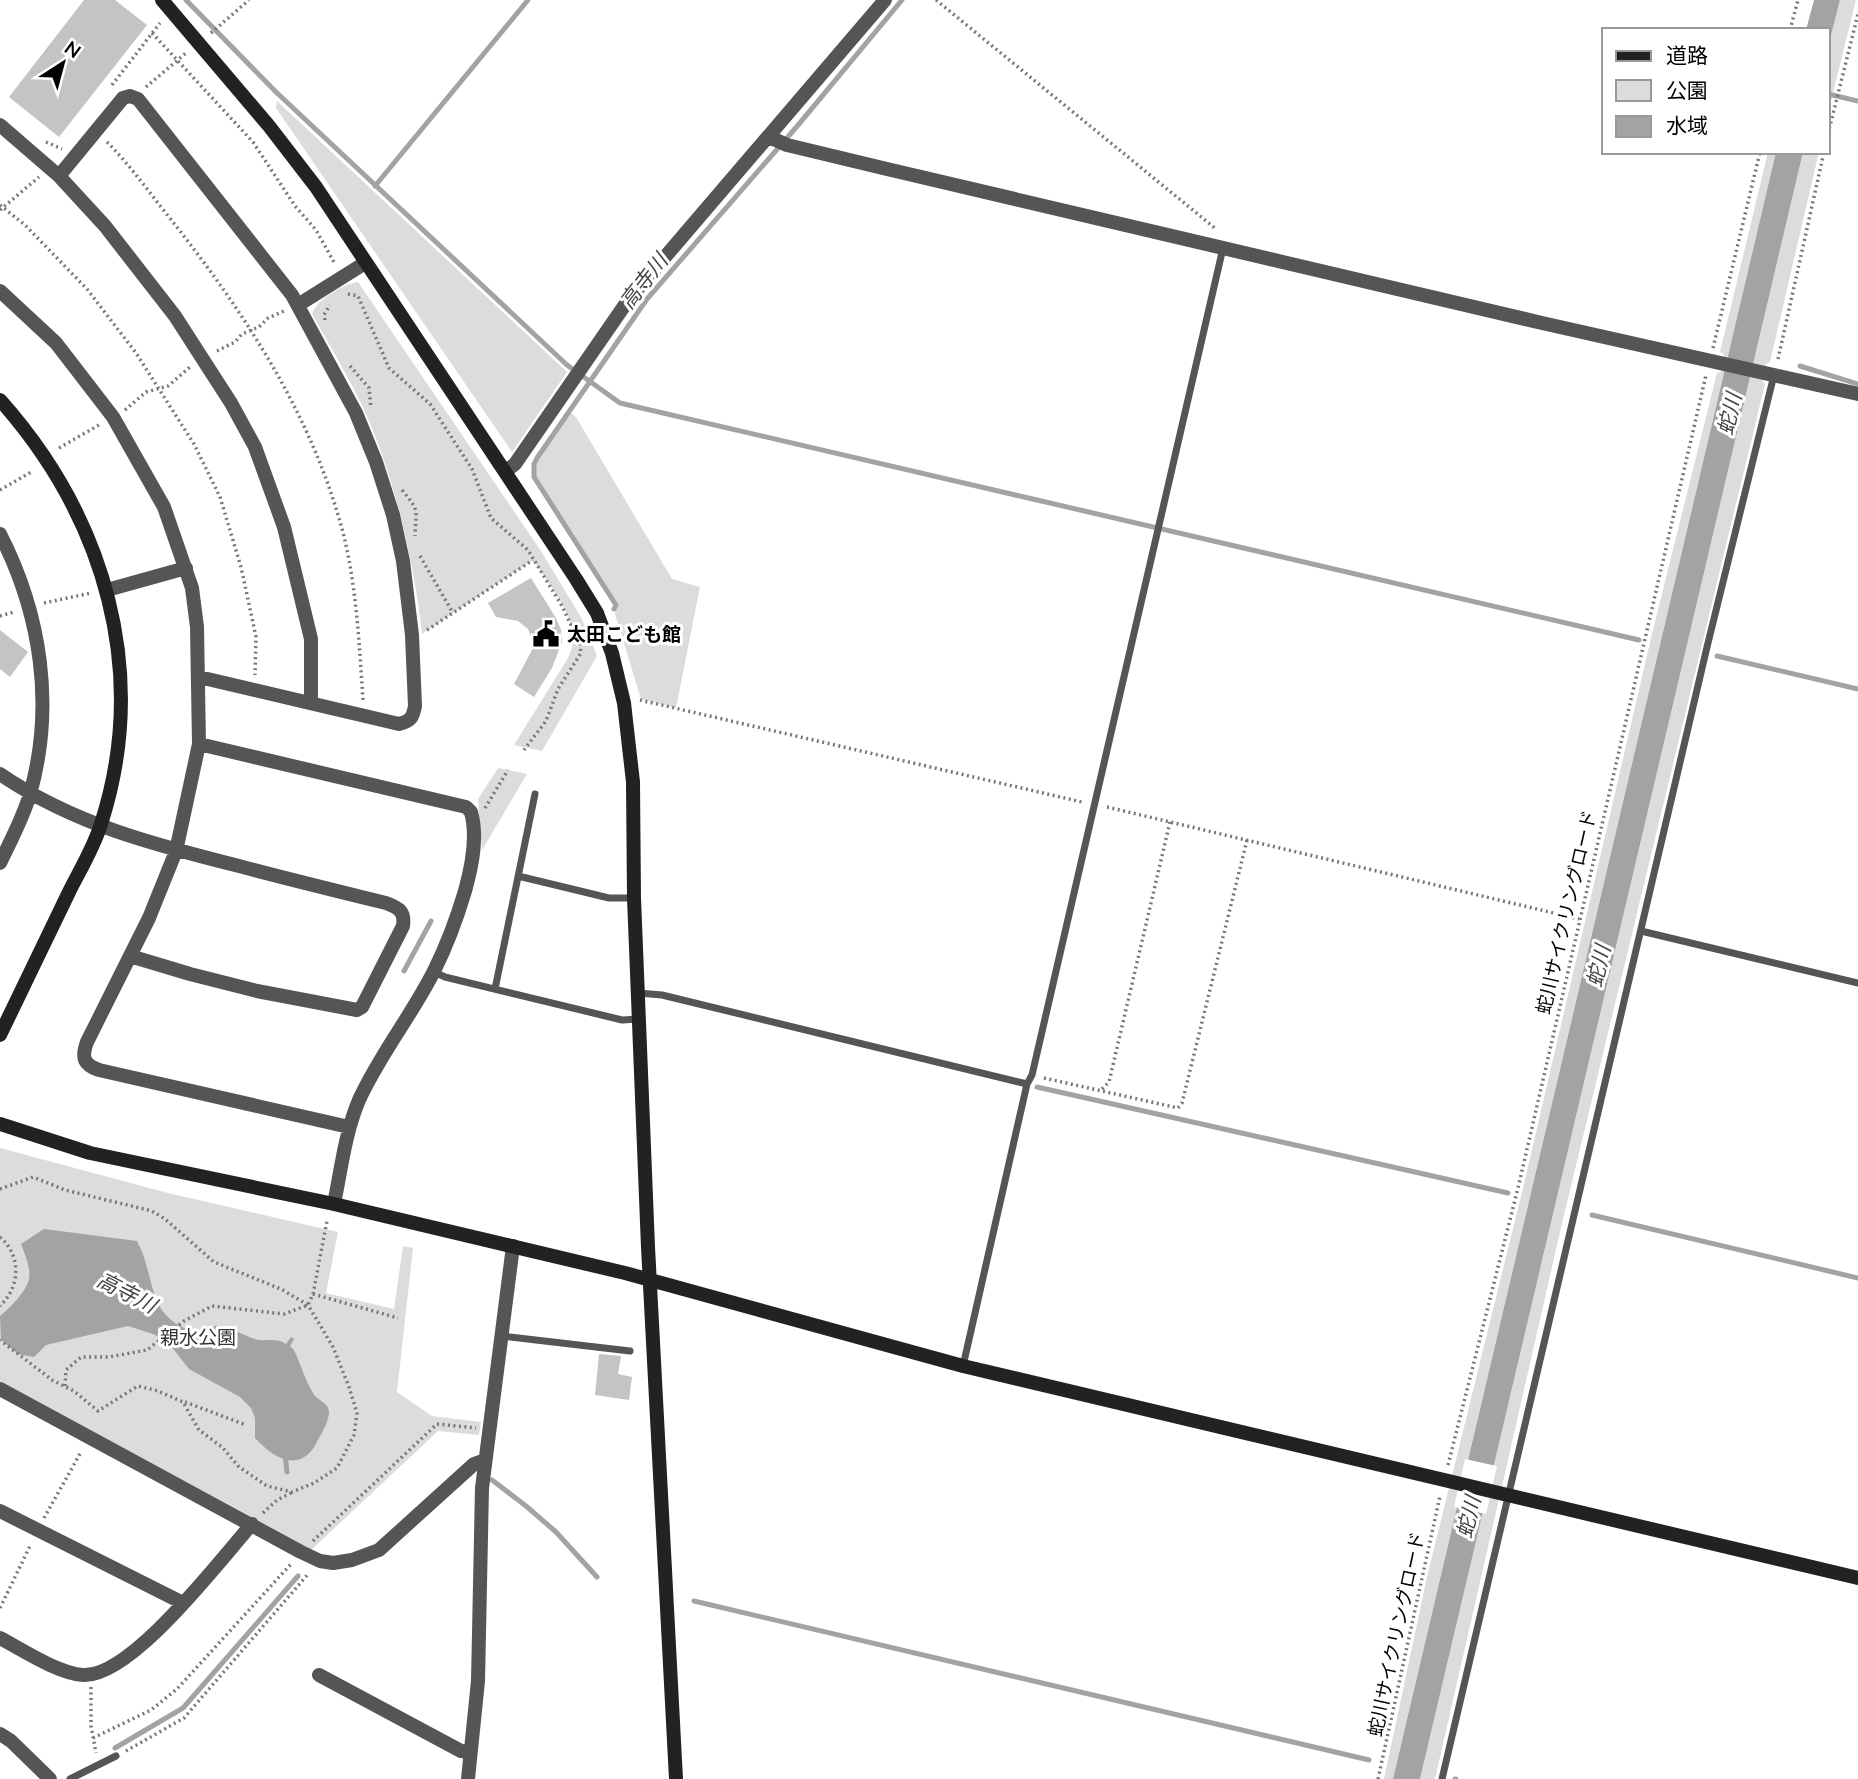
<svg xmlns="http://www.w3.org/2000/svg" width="1858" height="1779" font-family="Mulish,'Noto Sans JP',sans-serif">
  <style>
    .green { fill: #dcdcdc }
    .water { fill: #a3a3a3 }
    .pier { fill: #fff }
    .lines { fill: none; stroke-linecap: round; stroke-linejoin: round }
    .stream { stroke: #a3a3a3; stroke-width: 5 }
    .building { fill: #c4c4c4 }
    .path { stroke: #777; stroke-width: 3.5; stroke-dasharray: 2 3.5; stroke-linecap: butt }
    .lane { stroke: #555; stroke-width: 7 }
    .street { stroke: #555; stroke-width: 14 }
    .secondary { stroke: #222; stroke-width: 14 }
    .labels { text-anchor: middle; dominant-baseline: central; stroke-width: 6; stroke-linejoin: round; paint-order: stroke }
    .poi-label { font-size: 19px; font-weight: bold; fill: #000; stroke: #fff; text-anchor: start }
    .street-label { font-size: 19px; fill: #000; stroke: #fff }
    .park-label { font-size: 19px; fill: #333; stroke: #fff }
    .water-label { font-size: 21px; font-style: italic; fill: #444; stroke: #fff }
  </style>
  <rect width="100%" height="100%" fill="#fff"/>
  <!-- green -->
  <path class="green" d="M1840,0H1856L1828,113V47Z
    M277,101L567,372L512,452L276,108Z
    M1768,152H1776L1393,1779H1384L1427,1577L1524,1184L1652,634L1717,373L1721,372L1724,354L1720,352Z
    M1803,152H1819L1770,362L1766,364L1763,382L1765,384L1563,1219L1435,1779H1420Z
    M358,282L541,551L582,619L597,656L542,751L514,745L568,658C570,653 573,647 573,641C573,612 548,583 533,560L422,634C415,566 394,475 365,412C350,379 330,346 312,314C317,299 344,284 358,282Z
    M568,411L576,417L672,579L700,587L676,708L641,699L615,614L616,605L534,477V464L537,458Z
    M498,768L527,774L482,850L478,799Z
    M0,1148L168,1193L338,1232L326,1293L394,1309L403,1246L413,1248L397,1392L432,1416L481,1422L479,1435L438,1431L310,1551L239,1510L0,1383Z"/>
  <!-- water -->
  <path class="water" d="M1814,0H1840L1828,47V30H1806Z
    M1776,152H1803L1420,1779H1393Z
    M44,1229L137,1241C148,1261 149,1283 158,1303C165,1319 185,1333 202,1330C208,1329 212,1325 218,1326C232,1327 245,1337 259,1340C269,1341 277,1338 286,1344L291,1337L294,1339L290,1346L294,1350C301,1365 306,1383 315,1396C320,1401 329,1404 329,1412C329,1420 323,1431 319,1438C303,1474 276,1461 255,1438V1418L251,1408L240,1397L189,1369L167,1341L153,1334L128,1326L46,1345L34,1357L18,1354L1,1340L0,1316C10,1308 26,1292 29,1279C31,1268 25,1255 21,1244Z"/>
  <!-- pier -->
  <path class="pier" d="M1465,1459L1497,1466L1486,1514L1454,1507Z"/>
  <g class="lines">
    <!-- stream -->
    <path class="stream" d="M186,0L276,92L567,365L620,403L1639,640
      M1828,94L1858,101
      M375,186L528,0
      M1800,366L1858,384
      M614,609L616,605L534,477V464L537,458L647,299L799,124L902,0
      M1717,656L1858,689
      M404,971L431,921
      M1037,1087L1508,1193
      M1592,1215L1858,1278
      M285,1454L287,1472
      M492,1480L526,1506L556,1532L597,1577
      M694,1601L1369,1760
      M115,1748L183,1708L298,1576
      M1455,1779H1456"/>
  </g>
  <!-- building -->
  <path class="building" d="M84,0H115L147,25L59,137L9,97Z
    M531,578L556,618L561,630L562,642L552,668L534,697L514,684L532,650V639L528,629L518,621L496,617L488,603Z
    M0,630L28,652L10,677L0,669Z
    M599,1354L621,1356L618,1374L632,1377L629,1400L595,1395Z"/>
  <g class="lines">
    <!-- path -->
    <path class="path" d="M936,0L1216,229
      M1790,30L1798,0
      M152,33L253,142L295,206L316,230L335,264
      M211,33L249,0
      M112,85L160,23
      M146,87L186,53
      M1828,134L1858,14
      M46,142L62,149
      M107,142C128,163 146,188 165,212C237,302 305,403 338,515C356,572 359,641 363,700
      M0,205L25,225L87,289L136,353L194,444L220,497L241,567L256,637L255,675
      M0,210L39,177
      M348,294L358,296L389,368L430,404L472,469L491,518L528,550L562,606L580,644L581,653L558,689L546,721L524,750
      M325,320L324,315L330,305
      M1713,348L1760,152
      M217,351L235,342L242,334L259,327L268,318L284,311
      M1778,359L1824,152
      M350,366L369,388L371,408
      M125,410L146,392L168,386L190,367
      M59,448L99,425
      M0,490L33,471
      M402,490C420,512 416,508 415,536
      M420,556L453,613
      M44,603L91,593
      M0,616L14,612
      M427,630L533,560
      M640,700L1082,802
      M1107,807L1579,919
      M485,808L508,770
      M1044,1078L1178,1108L1182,1103L1247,840
      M1102,1089L1109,1082L1170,822
      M0,1189L33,1177L65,1190L152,1211L165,1219L214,1262L281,1289L308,1305L333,1347L349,1387L357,1413L354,1435L337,1468L314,1483L292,1492L267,1486L239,1467L222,1447L199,1430L183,1402L158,1391L138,1386L98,1411L74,1391L52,1380L0,1340
      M0,1237C22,1256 20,1287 0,1306
      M313,1294L398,1318
      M65,1386L66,1370L81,1357H109L147,1350L184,1321L212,1306L284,1314L308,1305L313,1294L327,1221
      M185,1402L246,1425
      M1448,1465L1518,1188L1706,375
      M263,1513L277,1500L291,1493
      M44,1518L81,1452
      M313,1541L437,1424L476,1428
      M0,1608L31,1544
      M91,1687V1726L96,1753
      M93,1738L151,1710L177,1689L291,1564
      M126,1751L184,1718L309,1573
      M1378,1779L1440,1496"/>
    <!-- lane -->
    <path class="lane" d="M518,876L609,898H634
      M1641,931L1858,983
      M434,972L445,977L622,1020L639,1019
      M495,989L535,794
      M638,993L662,995L1027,1084
      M502,1336L630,1351
      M963,1366L1027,1084L1032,1075L1223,248
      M70,1779L116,1756
      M1442,1779L1707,647L1774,375"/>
    <!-- street -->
    <path class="street" d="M0,125L59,176L105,226L175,316L231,403L255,447L284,527L311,639V702
      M769,137L787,145L887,169L1542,323L1858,394
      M59,176L123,98L130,96L138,99L292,295L356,413L376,462L393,515L403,561L412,635L415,706C413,717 411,721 399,724L199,677
      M0,291L56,343L113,417L164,507L192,588L197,627L199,744L176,851L149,918L87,1042C81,1058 84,1065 99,1070L349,1127
      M298,305L365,263
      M506,471L515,464L629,299L885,0
      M0,534C41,614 55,706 30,794C23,818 11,840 0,863
      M107,590L186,568
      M199,744L466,807L471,812C478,837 472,866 465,891C457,918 447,945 434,971C412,1015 380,1054 359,1100C345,1133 341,1170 334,1204
      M0,774C73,824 155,845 239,866C288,879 337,891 386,903C399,908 405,911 403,926L362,1007L357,1010L257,991L190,974L130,956
      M0,1389L301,1552L320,1561L333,1563L352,1560L379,1550L474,1464L485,1460
      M0,1511L183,1603
      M0,1638C23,1650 57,1673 83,1675C131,1678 220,1560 252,1524
      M319,1675L461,1751L469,1752
      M0,1734L11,1741L50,1779
      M468,1779L478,1681L482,1488L513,1246"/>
    <!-- secondary -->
    <path class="secondary" d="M162,0L269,126L316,187L576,579L597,613L612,653L624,703L633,782L634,898L648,1247L676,1779
      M0,400C105,518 150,672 101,824C94,847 80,870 69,892C46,940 23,987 0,1035
      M0,1124L90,1153L334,1204L625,1273L963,1366L1858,1578"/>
  </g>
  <!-- icons -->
  <defs>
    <g id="civic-bare" transform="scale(2.1)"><path d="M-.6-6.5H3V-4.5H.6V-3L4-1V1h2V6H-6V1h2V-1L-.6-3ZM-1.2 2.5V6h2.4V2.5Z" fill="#000" stroke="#fff" stroke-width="2.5" paint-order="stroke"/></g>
  </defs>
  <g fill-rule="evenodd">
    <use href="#civic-bare" x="546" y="634"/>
  </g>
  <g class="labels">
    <!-- poi labels -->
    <g class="poi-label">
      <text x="567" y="634">太田こども館</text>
    </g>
    <!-- street labels -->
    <g class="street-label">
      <text transform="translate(1566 912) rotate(-77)">蛇川サイクリングロード</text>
      <text transform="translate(1396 1634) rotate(-78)">蛇川サイクリングロード</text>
    </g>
    <!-- park labels -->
    <g class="park-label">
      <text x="198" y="1337">親水公園</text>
    </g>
    <!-- water labels -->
    <g class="water-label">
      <text transform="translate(643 281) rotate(-52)">高寺川</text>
      <text transform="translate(1729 414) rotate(-77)">蛇川</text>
      <text transform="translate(1598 966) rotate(-77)">蛇川</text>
      <text transform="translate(127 1292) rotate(27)">高寺川</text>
      <text transform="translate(1468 1517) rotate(-77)">蛇川</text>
    </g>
  </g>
  <!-- legend -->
  <rect x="1602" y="28" width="228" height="126" fill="#ffffff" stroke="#999999" stroke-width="2"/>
  <rect x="1616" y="51" width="35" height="10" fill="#222222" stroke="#999999" stroke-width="2"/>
  <text x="1666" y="63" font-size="21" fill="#000000">道路</text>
  <rect x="1616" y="80" width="35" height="21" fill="#dcdcdc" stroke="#999999" stroke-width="2"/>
  <text x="1666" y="98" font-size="21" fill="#000000">公園</text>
  <rect x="1616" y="116" width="35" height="21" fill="#a3a3a3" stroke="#999999" stroke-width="2"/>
  <text x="1666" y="133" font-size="21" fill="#000000">水域</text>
  <!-- north arrow -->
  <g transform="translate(63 63) rotate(36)" stroke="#ffffff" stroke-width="5" paint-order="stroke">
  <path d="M0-5L12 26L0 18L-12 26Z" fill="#000000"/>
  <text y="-10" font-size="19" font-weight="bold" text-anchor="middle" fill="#000000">N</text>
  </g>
</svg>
